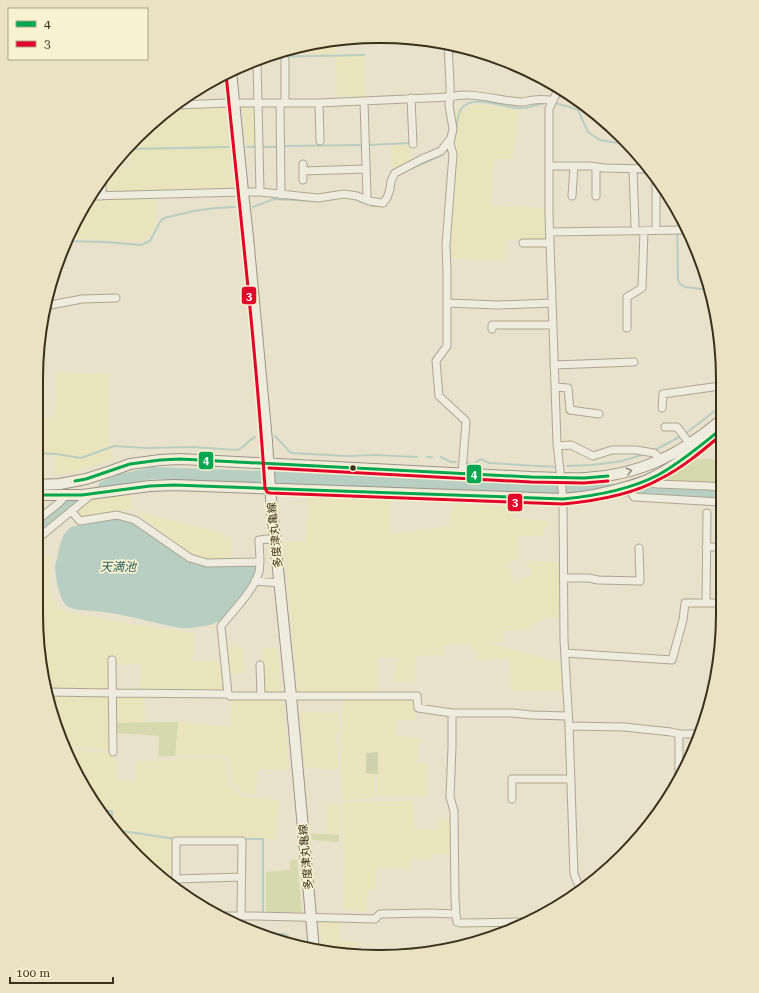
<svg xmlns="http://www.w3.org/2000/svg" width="759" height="993" font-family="'Roboto Serif','Noto Sans JP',serif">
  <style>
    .farmland { fill: #e9e4bb }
    .green { fill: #d5d9ad }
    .cemetery { fill: #cfd3ad }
    .water { fill: #b8cec2 }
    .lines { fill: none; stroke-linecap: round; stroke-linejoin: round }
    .stream { stroke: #b8cec2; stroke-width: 2 }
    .river { stroke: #b8cec2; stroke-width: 12 }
    .street-casing { stroke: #ada695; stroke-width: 9 }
    .secondary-casing { stroke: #9c9585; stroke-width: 12 }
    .street { stroke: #eeebdf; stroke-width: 7 }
    .secondary { stroke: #eeebdf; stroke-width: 10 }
    .bus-1-casing { stroke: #f9f2d1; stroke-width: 6 }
    .bus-2-casing { stroke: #f9f2d1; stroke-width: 6 }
    .bus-1 { stroke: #00a651; stroke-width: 3 }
    .bus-2 { stroke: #e4002b; stroke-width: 3 }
    .oneway { stroke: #958d7e }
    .bus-dot { fill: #3c2f1c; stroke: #f9f2d1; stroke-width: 1.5 }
    .labels { text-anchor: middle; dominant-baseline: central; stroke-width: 3.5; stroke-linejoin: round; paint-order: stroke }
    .street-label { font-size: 11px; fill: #3c2f1c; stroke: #f9f2d1 }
    .water-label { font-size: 12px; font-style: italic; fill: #2a5c5e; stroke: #f9f2d1 }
    .rim { fill: none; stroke: #3c2f1c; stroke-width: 2 }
    .line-badge { stroke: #f9f2d1; stroke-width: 1.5 }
    .badge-label { font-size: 11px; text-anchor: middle; font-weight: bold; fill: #fff }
  </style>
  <rect width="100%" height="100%" fill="#e8e2cc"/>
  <!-- farmland -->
  <path class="farmland" d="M336,40L337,54H310L309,44Z
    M364,55L365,95L337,97L336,56Z
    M256,105L257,145L247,146L243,106Z
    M469,105H484L518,110L513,159H494L491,206L546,208L548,240H506L505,261L451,259L454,145L458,132L455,110L467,111Z
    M225,106L233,189L104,192V176L107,171L110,167H129V150L174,108Z
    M409,145V163L393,172L391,146Z
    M156,197V225L151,234L141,242L67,238L71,228L90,198Z
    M56,372L108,374V439L114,458L97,465L69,473L54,475V455L36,454L37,419L55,418Z
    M130,494L133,509L82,517L77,515L76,511L92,497Z
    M308,496L390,500L389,534L450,526L451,503L516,507V518L549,521L542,536H517L520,557L507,564L515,584L533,573L525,561L560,562V617H552L543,619L536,623L531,629L503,631L504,643L490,640L489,643L561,663L562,691H511L509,659L477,660L478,654L468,644L444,645L442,655L416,656L415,681L394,682L396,658L378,657V691L298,692L284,542L306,540Z
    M134,511L221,533L225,537L232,539L231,560L210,561L189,552Z
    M36,554L51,556L49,588L59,609L72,613L133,624L194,633L193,661H221L226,691L140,690L141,664L111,665V690H46L36,614Z
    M226,646L243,648L244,673H228Z
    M277,647L281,693H262L263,648Z
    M47,694L112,695L110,750L66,747L48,703Z
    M116,695H144L145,723H116Z
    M343,697H411L415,702L416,720H396L395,734L420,739L417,763L427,764V796L377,797L378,753L366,773L374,774V798L342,800L340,736L342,732Z
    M231,698H282L289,770L257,769L256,795L243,792L233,782L228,758L226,756H175L178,722L230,726Z
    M300,712L339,713V731L336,734L338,767L336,769L305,768Z
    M68,750L112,753L116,761V780L135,781L137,760L150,761L181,759H224L225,761V767L229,784L243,797L278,800L276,839L174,837L116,829L114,826V810H101L82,785Z
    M413,801L414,829H438V821L452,818L451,854H431L430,860L411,859L409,869L375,868V890H367L366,912L344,909L343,803L345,802Z
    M327,803L340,804L339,834H327Z
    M118,832L172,840L173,882L137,857Z
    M340,920L339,940L358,942V953L322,951L320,921Z"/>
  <!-- green -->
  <path class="green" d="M693,458L720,460V483L655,480Z
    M178,722L175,756L158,757L159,736L116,733V723Z
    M311,833L339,835V842L312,840Z
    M290,860H297L302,912H266V872L290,870Z"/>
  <!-- cemetery -->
  <path class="cemetery" d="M378,752V774L366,773V753Z"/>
  <!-- water -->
  <path class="water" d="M118,519L134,521L190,561L201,565L208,566H222L256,565L257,567L252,584L219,621L210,625L191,628H181C152,623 123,613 94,611C85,610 74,611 67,606C59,600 55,575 55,565C56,563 56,561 57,559C60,547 61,531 74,526Z
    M260,933H285C290,935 290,938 290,943Z"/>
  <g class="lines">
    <!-- stream -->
    <path class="stream" d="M265,57L364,55
      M555,103L570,107L578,110L588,132L600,140L629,145
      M453,142C457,133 456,117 461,109C473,93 501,107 517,108C528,109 535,105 545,103
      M368,145L409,143
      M285,146L363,145
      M247,147H257
      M262,147H278
      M129,149L229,147
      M412,168L440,156L449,149
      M352,198L373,206H382
      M321,201L330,199
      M253,207L274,199L316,201
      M677,212L678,280L680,284L685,287L710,290
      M66,241L105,242L141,245L150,241L160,222L164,218L194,211L216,208L235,207
      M685,434L720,407
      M275,436L291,453L347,456L376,455L417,457
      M657,449L681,436
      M36,453L56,454L81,458L114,446L146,448L193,447L237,450C244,448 248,440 255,437
      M427,457H432
      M441,457L451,462H456
      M465,463L474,464L481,459L489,463L556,467
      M567,466L592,465L622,461L645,454
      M102,811H112V825
      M116,830L175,839
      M243,839H263V913H265
      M273,913L299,914"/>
    <!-- river -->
    <path class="river" d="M104,487L120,480L153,473L549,487L720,495
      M36,532L72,502"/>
    <!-- street casing -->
    <g class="street-casing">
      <path id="street" d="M448,48L470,50
        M257,60L260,192
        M560,88L555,96L549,109V214L557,443L563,499L564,640L569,726L574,874L581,891
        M411,98L413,144
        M364,101L367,196
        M280,103L281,195
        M285,103V60
        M319,103L320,141
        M177,105L228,103H319L450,97C472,91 499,101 521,102C526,102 529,100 534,100C540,99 546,100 552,100
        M451,138L450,144L453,154L446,245L447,270V346L436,361L439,396L466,421L462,473
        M303,164V180
        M549,166H590L604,168L649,169
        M633,169L635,225
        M303,171L366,169
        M102,179V196
        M91,196L243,192H260L318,198L344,194L357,196L369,201L383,203L387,198L390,189L391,181L395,173L422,159L441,151L451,138L453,129L449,105L450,97V85L448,43
        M572,196L574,166
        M596,196V167
        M656,225V177
        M550,232L686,230
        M523,243H550
        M447,303L498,305L552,303
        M45,306L82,299L116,298
        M627,328V297L642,288L644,231
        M492,329V325H553
        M554,365L634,362
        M555,387L568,388L570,410L599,414
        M662,408L663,394L720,386
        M665,427H677L690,444
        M557,446L571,445L593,456L612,450H636L654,453L662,460
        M645,481L657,484L708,486L720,487
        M628,486L634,497L720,502
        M71,511L80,521L117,515L135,520L190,558L207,563L260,562
        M36,521L59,503L66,495
        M36,540L92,494
        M706,547H720
        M564,578H589L598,580L640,581L639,548
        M255,581L279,583
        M706,603L707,513
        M565,653L672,660L683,620L685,603H720
        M112,660L113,752
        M260,665L261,696
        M46,692L113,693L228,694L230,696H417L418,708L452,713H512L532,715L568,716
        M228,694L221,626C232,612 253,591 258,575C262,565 259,551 259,540L268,539L275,540
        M452,713V747L450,797L454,811L455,898L456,914L457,922L461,923L524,922
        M569,726L624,727L671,732L679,734H700
        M679,734V776
        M512,799V779H571
        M176,879L241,877
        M176,885V841H242L241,916
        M220,916H255L375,919L380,914L428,913L456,914"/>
    </g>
    <!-- secondary casing -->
    <g class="secondary-casing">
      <path id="secondary" d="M231,71L243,192L248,237L267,441L270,488L275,540L291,696L314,950
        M36,485L60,484L86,479L111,471L130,464L160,460L180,459L531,477C549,477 567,479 585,478C640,475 679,455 720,421
        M36,495H82L150,486L174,485L563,499C586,497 604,494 626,487C633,485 640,483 647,480C673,469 698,448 720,430"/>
    </g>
    <!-- street -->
    <use href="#street" class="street"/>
    <!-- secondary -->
    <use href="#secondary" class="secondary"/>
    <!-- bus-1 casing -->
    <g class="bus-1-casing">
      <path id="bus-1" d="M75,481L86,479L130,464L160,460L180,459L531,477L584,478L608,476
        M36,495H82L150,486L174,485L563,499C595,496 629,490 658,475C680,463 700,446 720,430"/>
    </g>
    <!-- bus-2 casing -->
    <g class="bus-2-casing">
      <path id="bus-2" d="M226,74C240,212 256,350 265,488L267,492L270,493L563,504C595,501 632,495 660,479C682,468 701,452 720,436
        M269,468L531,482L584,483L608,481"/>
    </g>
    <!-- bus-1 -->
    <use href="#bus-1" class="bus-1"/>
    <!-- bus-2 -->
    <use href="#bus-2" class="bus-2"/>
  </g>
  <!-- one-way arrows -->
  <defs><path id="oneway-chevron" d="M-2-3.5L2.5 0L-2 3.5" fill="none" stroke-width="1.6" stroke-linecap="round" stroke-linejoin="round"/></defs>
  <use class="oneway" href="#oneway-chevron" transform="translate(629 471) rotate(-14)"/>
  <!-- markers -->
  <circle class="bus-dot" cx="353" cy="468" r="3.5"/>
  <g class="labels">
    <!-- street labels -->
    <g class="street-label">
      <text transform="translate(275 535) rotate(-96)">多度津丸亀線</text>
      <text transform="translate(306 857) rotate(-95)">多度津丸亀線</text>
    </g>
    <!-- water labels -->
    <g class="water-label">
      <text x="118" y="567">天満池</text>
    </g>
  </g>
  <!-- crop -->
  <path d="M0 0H759V993H0ZM379 43H380A336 336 0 0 1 716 379V614A336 336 0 0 1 380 950H379A336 336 0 0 1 43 614V379A336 336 0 0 1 379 43Z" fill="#eae2c3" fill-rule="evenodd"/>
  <path class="rim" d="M379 43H380A336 336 0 0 1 716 379V614A336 336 0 0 1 380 950H379A336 336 0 0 1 43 614V379A336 336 0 0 1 379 43Z"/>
  <g class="line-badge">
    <rect x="241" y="286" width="16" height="19" rx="4" fill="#e4002b"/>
    <rect x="198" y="451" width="16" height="19" rx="4" fill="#00a651"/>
    <rect x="466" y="464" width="16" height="20" rx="4" fill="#00a651"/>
    <rect x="507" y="493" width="16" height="19" rx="4" fill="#e4002b"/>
  </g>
  <g class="badge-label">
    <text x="249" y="300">3</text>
    <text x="206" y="464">4</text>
    <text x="474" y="478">4</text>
    <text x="515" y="506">3</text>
  </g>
  <!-- legend -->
  <rect x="8" y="8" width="140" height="52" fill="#f9f2d1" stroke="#ada489"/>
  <rect x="16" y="21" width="20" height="6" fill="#00a651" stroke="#ada489"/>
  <text x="44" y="28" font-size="12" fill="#3c2f1c">4</text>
  <rect x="16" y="41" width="20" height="6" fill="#e4002b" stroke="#ada489"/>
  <text x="44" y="48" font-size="12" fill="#3c2f1c">3</text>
  <!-- scale -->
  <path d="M10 977v6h103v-6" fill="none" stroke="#3c2f1c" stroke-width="2"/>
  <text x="16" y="977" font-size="12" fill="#3c2f1c" stroke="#f9f2d1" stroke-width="3" paint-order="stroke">100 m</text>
</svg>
